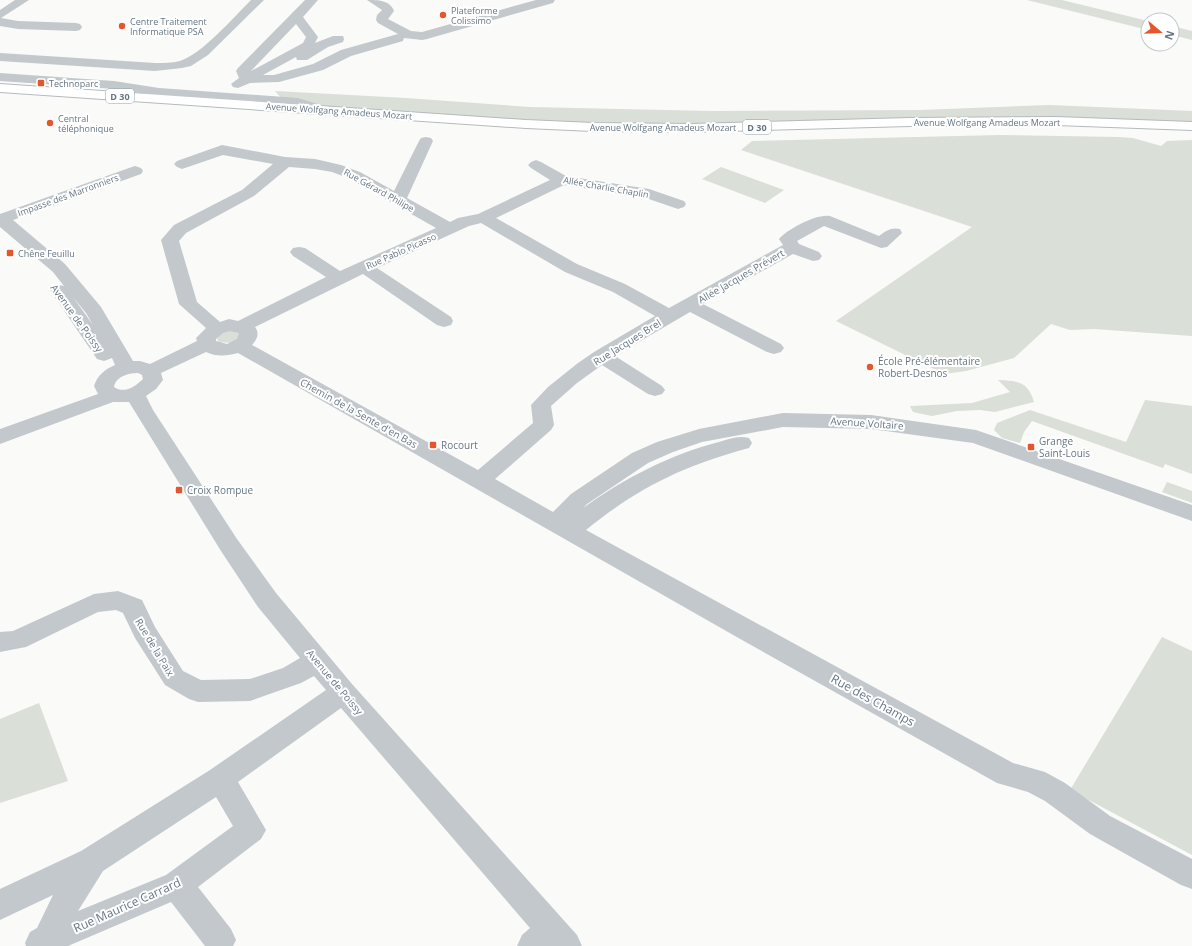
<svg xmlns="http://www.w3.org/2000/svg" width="1192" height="946" font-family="'Open Sans',sans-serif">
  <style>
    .green { fill: #dadfd7 }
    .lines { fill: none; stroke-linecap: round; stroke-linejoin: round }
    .major-casing { stroke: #b5babe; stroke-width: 2 }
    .minor { fill: #c3c8cc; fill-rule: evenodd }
    .major { fill: #fff; fill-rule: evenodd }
    .poi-dot { fill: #e4572e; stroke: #fff; stroke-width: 1.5 }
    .labels { text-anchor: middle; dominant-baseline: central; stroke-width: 4; stroke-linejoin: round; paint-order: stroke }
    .far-poi-label { font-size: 9px; fill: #657683; stroke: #fff; text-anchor: start }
    .shield { fill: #fff; stroke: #939fa8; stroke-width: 1 }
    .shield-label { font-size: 9px; font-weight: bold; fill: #657683 }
    .far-street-label { font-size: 9px; fill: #657683; stroke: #fff }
    .street-label { font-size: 10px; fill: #657683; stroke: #fff }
    .poi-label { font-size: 10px; fill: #657683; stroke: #fff; text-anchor: start }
    .near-street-label { font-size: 12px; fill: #657683; stroke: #fff }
  </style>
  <rect width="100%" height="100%" fill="#fafaf8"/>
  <!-- green -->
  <path class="green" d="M1027,0H1062L1148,21V30Z
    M1172,26L1192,31V40L1172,35Z
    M275,91L406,98L530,107L711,111L920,110L1049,105L1192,111V127L1118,123L593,127L323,110L284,101Z
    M1000,135L1118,137L1133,138L1161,146L1167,141L1192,140V336L1094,329L1070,330L1051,324L1014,358L966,371L944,374L836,321L972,227L741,150L752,141Z
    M721,167L784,190L765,203L702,179Z
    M229,330L240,332L241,338L230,343L219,342L217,339L219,335Z
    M998,380C1017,381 1028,381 1034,402L995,412L980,410L957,411L932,416L913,412L910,406L972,403L1010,392Z
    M1145,400L1192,406V474L1165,464L1163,468L1032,421L1024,432L1020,443L1002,438L994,430L997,423L1030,410L1126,442Z
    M1167,482L1192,491V503L1162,492Z
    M1162,637L1192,651V855L1070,790Z
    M39,703L68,781L0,803V719Z"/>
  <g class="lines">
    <!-- major casing -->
    <g class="major-casing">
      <path id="major" d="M0,84L526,120L593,123L691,124L910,118L1056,117L1192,122V130L1056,125L910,126L691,132L593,131L526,128L0,92Z"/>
    </g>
    <!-- minor -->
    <path class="minor" d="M15,0H29L1,18L18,21L76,23L80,24L82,27L80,30L76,31L18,29L0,26V10Z
      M251,0H264L208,55L191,66L182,68L155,71L0,61V53L155,63C163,63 172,63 180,61C202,54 234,17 251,0Z
      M305,0H318L303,17L318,37L315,43L333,36H343L344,39L343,42L328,47L307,60H297L296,57L263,75H274L313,64L341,50L398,34L378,23L376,20L377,15L382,10L367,0C378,0 390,0 394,11L388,19L411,31L422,32L536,0H555L553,3L427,39L422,40L404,38L403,41L351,56L323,70L279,82L250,83L238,88L233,87L231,84L239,78L236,71L238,68ZM296,24L306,37L303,43L251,71Z
      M0,73L114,81L159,88L298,98L328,107L330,110L328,113L323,114L297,106L159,96L114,89L0,81Z
      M426,137L431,138L433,141L407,198L450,222L458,218L478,214L550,180L531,168L528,165L531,162L536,160L541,162L566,176L649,189L684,201L686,204L684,207L678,209L646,198L564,185L496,218L577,264L625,284L669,308L783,245L779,239C787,229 818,213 830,216L879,236C886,231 891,227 900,229L902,233L887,247L881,248L824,226L797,241L799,244L819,252L822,256L819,260L813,261L793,254L703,304L781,344L784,348L781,352L774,354L767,352L690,312L615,356L662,386L665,390L662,394L655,396L648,394L602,365L577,383L551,406L554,425L551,430L495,479L553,512L571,494L632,453L657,442L699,429L783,413L871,415L976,430L1192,505V521L973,443L871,429L783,427L702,442L673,452L648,463L587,504L583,508C625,478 669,455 719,442C729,439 738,435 749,438L752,443L749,448C683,466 639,487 586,530L1013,763L1045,772L1065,783L1110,816L1192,859V889L1181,885L1090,834L1045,801L1028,792L997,783L742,640L238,353C227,356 216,357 206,352L161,373L163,380L156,389L146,396L153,410L237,539L276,593L352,684L577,935L582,946H517L522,935L530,928L341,708L238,782L266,830L261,839L198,887L231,929L236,940L233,946H205L171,902L68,946H26L25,943L30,932L37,928L53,895L0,920V889L81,851L210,770L326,690L314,676L301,683L250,701L198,702L189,699L165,685L135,638L123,613L116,610L98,612L26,647L0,652V632L13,631L94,594L118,591L142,600L155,627L183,671L201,680L250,679L283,668L300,658L258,607L221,551L129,402H113L0,444V429L98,394L94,386C97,376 105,369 115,365L112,358L104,361L97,359L50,290L53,286L59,285L64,286L53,272L0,227V214L129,168L135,166L141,168L143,171L141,174L13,220L65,264L101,307L133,361H140L150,364L197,341L196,338L206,328L179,304L161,240L174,225L242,190L273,164L223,155L182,169L177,167L174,164L177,161L222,145L285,157L315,159L341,165L360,172L394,191L419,141L421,138ZM289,167L315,169L332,172L348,178L436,228L340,271L305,248L299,247L293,248L290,252L293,256L326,277L238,321L229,319L220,322L197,302L179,241L186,233L254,196ZM481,223L565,272L613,292L655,316L594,352L578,363L548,387L531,405L533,423L478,470L252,345C257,339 260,334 255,327L363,274L437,325L444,327L451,325L453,321L451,317L377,268L469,226ZM73,297L86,313L93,325ZM230,331L239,333L237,339L227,344L216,341V339L223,333ZM138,373L142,375L143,379C135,387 124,394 114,387C116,376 129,373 138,373ZM216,797L233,826L166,875L78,911L103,871Z"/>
    <!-- major -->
    <use href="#major" class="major"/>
  </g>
  <!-- markers -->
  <g class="poi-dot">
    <circle cx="443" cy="15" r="4"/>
    <circle cx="122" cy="26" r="4"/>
    <rect x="37" y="79" width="8" height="8" rx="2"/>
    <circle cx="50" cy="123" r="4"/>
    <rect x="6" y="249" width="8" height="8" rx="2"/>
    <circle cx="870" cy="367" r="4"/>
    <rect x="429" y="441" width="8" height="8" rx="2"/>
    <rect x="1027" y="443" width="8" height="8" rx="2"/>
    <rect x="175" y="486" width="8" height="8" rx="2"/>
  </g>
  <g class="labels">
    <!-- far-poi labels -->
    <g class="far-poi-label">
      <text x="451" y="10">Plateforme<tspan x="451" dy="10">Colissimo</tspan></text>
      <text x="130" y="21">Centre Traitement<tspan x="130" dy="10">Informatique PSA</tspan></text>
      <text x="49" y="83">Technoparc</text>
      <text x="58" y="118">Central<tspan x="58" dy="10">téléphonique</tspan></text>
      <text x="18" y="253">Chêne Feuillu</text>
    </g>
    <!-- shield labels -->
    <g class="shield">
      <rect x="106" y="89" width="28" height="14" rx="3"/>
      <rect x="743" y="120" width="28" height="14" rx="3"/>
    </g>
    <g class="shield-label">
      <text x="120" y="96">D 30</text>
      <text x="757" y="127">D 30</text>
    </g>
    <!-- far-street labels -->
    <g class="far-street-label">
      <text transform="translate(339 111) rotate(4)">Avenue Wolfgang Amadeus Mozart</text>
      <text x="987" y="122">Avenue Wolfgang Amadeus Mozart</text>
      <text x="663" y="127">Avenue Wolfgang Amadeus Mozart</text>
      <text transform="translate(606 187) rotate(10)">Allée Charlie Chaplin</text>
      <text transform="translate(379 190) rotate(29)">Rue Gérard Philipe</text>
      <text transform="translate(68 195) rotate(-20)">Impasse des Marronniers</text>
      <text transform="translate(401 251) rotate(-24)">Rue Pablo Picasso</text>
    </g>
    <!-- street labels -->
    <g class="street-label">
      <text transform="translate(741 276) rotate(-30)">Allée Jacques Prévert</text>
      <text transform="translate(77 318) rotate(54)">Avenue de Poissy</text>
      <text transform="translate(627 342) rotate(-32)">Rue Jacques Brel</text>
      <text transform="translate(359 413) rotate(29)">Chemin de la Sente d'en Bas</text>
      <text transform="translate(867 423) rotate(4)">Avenue Voltaire</text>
      <text transform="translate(155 647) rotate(59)">Rue de la Paix</text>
      <text transform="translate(335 682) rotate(50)">Avenue de Poissy</text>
    </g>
    <!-- poi labels -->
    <g class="poi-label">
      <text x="878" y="361">École Pré-élémentaire<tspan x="878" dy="12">Robert-Desnos</tspan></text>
      <text x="1039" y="441">Grange<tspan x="1039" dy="12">Saint-Louis</tspan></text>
      <text x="441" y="445">Rocourt</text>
      <text x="187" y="490">Croix Rompue</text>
    </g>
    <!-- near-street labels -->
    <g class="near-street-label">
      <text transform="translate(873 700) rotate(29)">Rue des Champs</text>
      <text transform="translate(127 905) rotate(-24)">Rue Maurice Carrard</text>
    </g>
  </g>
  <!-- north arrow -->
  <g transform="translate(1160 32) rotate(109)"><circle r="19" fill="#ffffff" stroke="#c1c8cd"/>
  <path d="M0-3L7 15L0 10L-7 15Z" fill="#e4572e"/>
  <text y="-6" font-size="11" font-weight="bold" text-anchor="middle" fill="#657683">N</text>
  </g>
</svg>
